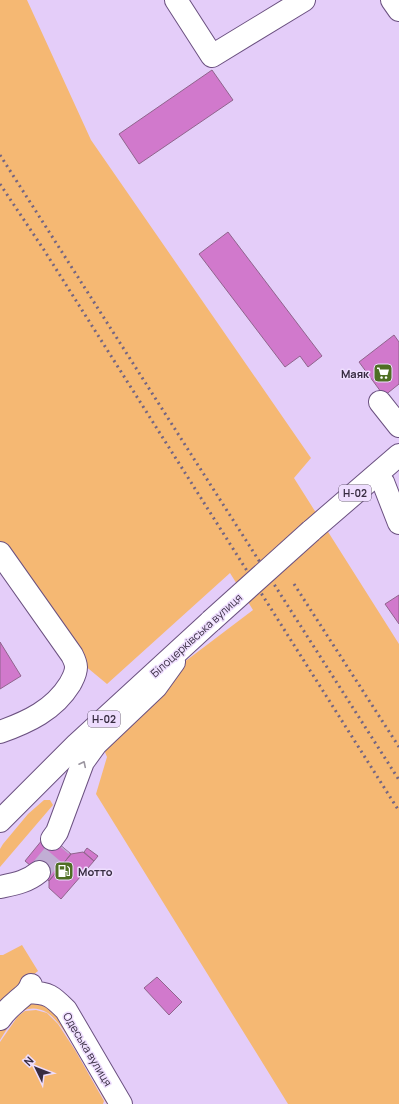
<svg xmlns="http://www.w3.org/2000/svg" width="399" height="1104" font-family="Manrope,sans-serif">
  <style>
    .green { fill: #f5b873 }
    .building { fill: #d179cc; stroke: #90648d }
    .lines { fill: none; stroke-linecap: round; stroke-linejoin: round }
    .minor-tunnel { stroke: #c1add4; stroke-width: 22; stroke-dasharray: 22 11; stroke-linecap: butt }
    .minor-casing { stroke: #6b5180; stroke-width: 24 }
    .major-casing { stroke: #6b5180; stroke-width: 24 }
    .minor { stroke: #fff; stroke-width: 22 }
    .major { stroke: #fff; stroke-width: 22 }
    .rail { stroke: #746582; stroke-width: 3; stroke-dasharray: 2 4; stroke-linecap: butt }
    .major-bridge-casing { stroke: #6b5180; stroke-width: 24; stroke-linecap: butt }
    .major-bridge { stroke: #fff; stroke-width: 22 }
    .oneway { stroke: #9b96a0 }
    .labels { text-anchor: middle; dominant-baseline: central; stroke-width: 3; stroke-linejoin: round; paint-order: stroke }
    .shield { fill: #eeddfe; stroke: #6e617a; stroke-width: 1 }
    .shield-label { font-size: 10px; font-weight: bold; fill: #372c41 }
    .poi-label { font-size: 11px; font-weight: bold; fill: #372c41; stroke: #eeddfe; text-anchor: end }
    .street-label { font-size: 11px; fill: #372c41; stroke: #eeddfe }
  </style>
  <rect width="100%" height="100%" fill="#e4cdf9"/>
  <!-- green -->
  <path class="green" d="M0,0H27L91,140L311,458L294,478L399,644V1104H288L96,794L107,757L100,740L183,663L253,610L230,573L107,684L72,655L0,553Z
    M44,800H50L53,805L0,867V849L3,844L28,814Z
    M22,945L38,971L6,997L0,1005V955H3Z
    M34,999L54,1005L113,1104H107C95,1084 64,1021 46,1012C39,1008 30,1007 23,1011C13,1017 6,1031 0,1040V1030L10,1015Z
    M36,1010L47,1013L58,1024L75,1050L104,1101L103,1104H0V1042L18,1016L25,1011Z"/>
  <!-- building -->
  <path class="building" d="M212,70L233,100L139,164L119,134Z
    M228,232L322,356L308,367L300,356L285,367L199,254Z
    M394,335L399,342V384L384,396L359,362Z
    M399,595V624L385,604Z
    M0,642L21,676L0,689Z
    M47,834L71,854L49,881L25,861Z
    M87,848L98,856L94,861L84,852Z
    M83,852L94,861L61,899L49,888V881L71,854Z
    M157,977L182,1002L169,1015L144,988Z"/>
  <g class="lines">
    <!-- minor-tunnel -->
    <path class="minor-tunnel" d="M39,872L61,846"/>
    <!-- minor casing -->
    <g class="minor-casing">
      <path id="minor" d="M176,0L212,56L304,0
        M392,0L399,10
        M380,402L399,426
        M383,482L399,523
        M0,553L72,655C74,659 76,663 76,667C76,674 73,678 70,684C54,710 28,722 0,732
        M52,839L57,832L83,762L96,744L156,687L174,662
        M0,887C14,884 27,882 39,872
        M28,992C49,993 52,996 66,1010L121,1104
        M0,1019C4,1013 10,1007 16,1002C22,996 28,994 31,985"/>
    </g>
    <!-- major casing -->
    <g class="major-casing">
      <path id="major" d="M311,531L399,455
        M0,821L77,744L211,621"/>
    </g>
    <!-- minor -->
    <use href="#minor" class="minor"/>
    <!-- major -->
    <use href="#major" class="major"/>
    <!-- rail -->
    <path class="rail" d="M0,155L399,780
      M0,184L44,250L399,811
      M294,584L399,747"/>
    <!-- major-bridge casing -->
    <g class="major-bridge-casing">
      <path id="major-bridge" d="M211,621L311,531"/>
    </g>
    <!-- major-bridge -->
    <use href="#major-bridge" class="major-bridge"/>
  </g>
  <!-- one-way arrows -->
  <defs><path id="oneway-chevron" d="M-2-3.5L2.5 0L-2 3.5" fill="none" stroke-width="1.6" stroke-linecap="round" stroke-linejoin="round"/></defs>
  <use class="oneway" href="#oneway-chevron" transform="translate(83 764) rotate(-64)"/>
  <!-- icons -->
  <defs>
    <g id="supermarket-square" transform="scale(1)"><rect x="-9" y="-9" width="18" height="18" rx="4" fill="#4f6f24" stroke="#eeddfe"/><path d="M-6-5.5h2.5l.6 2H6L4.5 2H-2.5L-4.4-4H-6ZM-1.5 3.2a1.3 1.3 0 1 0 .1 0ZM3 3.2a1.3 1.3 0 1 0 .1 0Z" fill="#fff"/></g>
    <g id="fuel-square" transform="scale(1)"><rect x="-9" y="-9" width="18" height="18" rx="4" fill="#4f6f24" stroke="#eeddfe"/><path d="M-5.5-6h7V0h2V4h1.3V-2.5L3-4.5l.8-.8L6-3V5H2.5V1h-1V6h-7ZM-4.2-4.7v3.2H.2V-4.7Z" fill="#fff"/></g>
  </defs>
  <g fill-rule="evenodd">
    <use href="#supermarket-square" x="383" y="373"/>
    <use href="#fuel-square" x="64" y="871"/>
  </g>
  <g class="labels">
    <!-- shield labels -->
    <g class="shield">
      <rect x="339" y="485" width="32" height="16" rx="3"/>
      <rect x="88" y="711" width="32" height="16" rx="3"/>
    </g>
    <g class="shield-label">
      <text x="355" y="493">Н-02</text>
      <text x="104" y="719">Н-02</text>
    </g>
    <!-- poi labels -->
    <g class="poi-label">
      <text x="369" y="373">Маяк</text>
      <text x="78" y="871" text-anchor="start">Мотто</text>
    </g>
    <!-- street labels -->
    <g class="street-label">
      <text transform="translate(196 635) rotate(-42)">Білоцерківська вулиця</text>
      <text transform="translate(88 1049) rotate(59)">Одеська вулиця</text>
    </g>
  </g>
  <!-- north arrow -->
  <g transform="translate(36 1068) rotate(313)" stroke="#eeddfe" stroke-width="3" paint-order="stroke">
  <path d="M0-3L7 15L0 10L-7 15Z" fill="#372c41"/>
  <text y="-6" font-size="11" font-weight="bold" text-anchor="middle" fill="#372c41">N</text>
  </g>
</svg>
